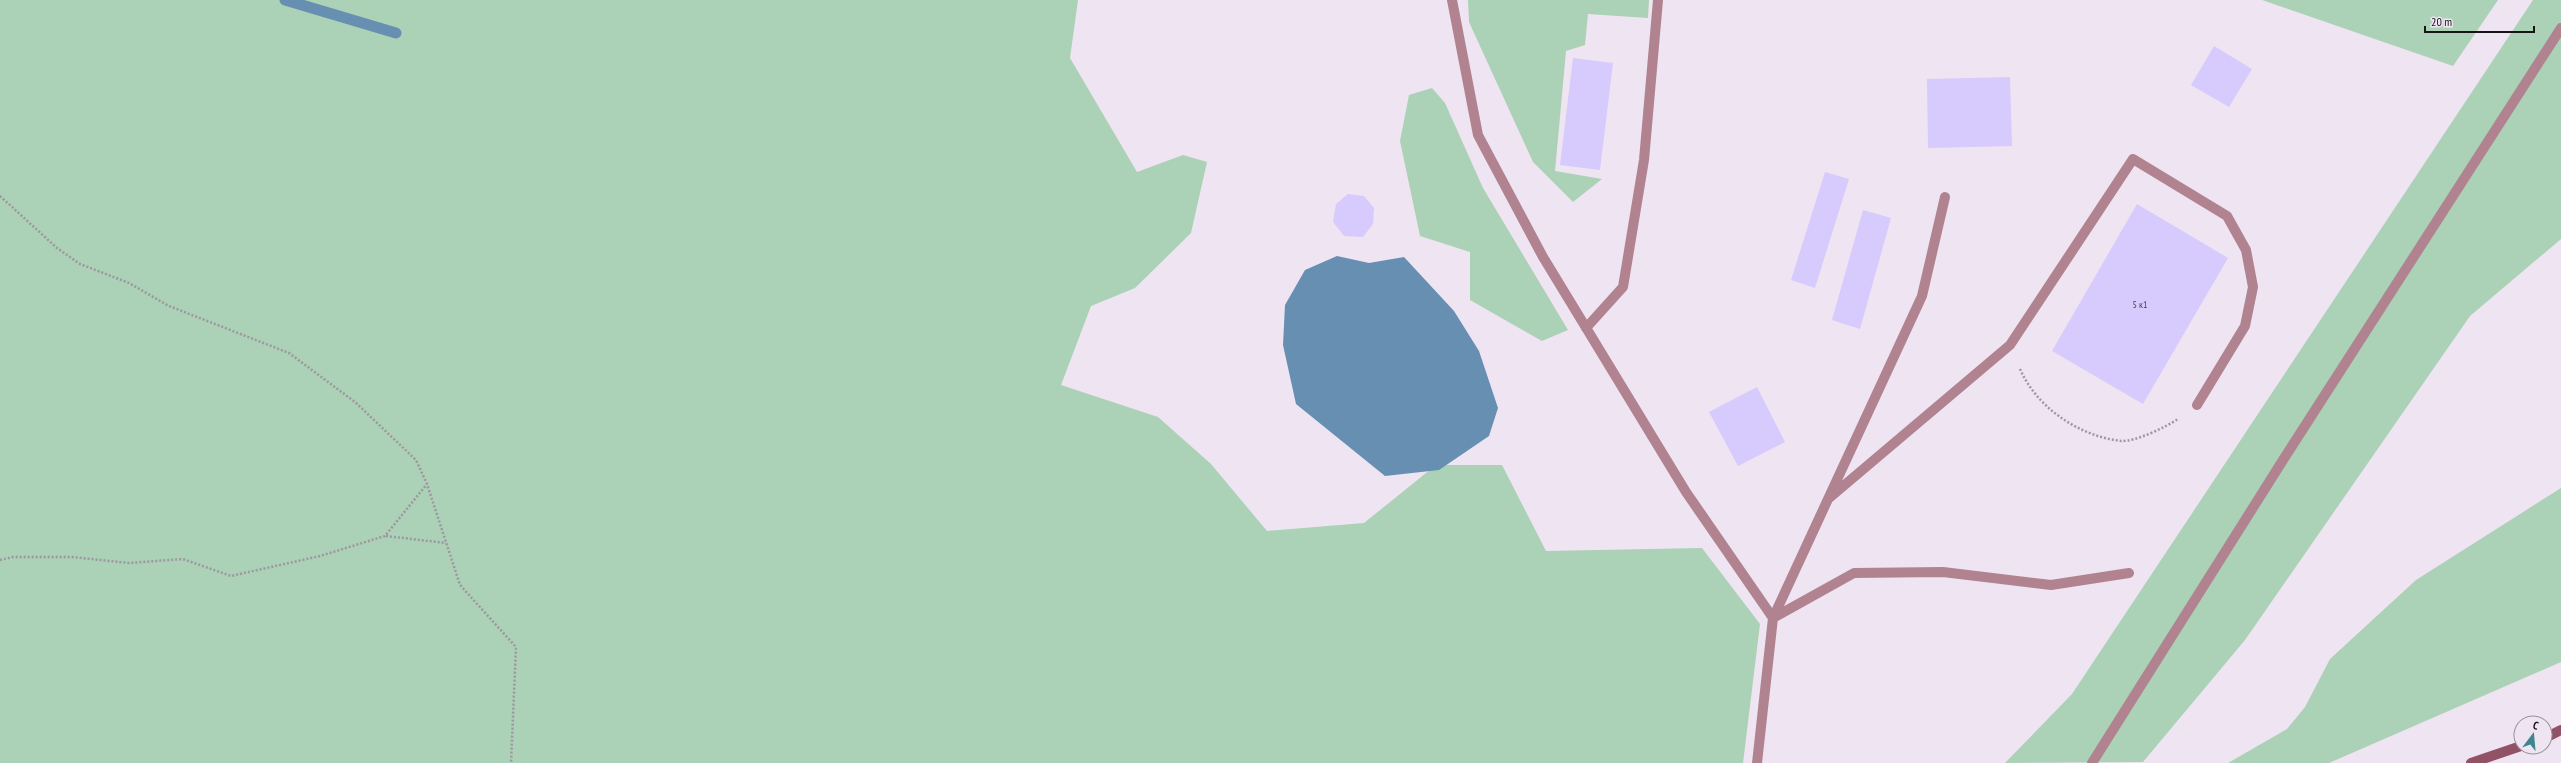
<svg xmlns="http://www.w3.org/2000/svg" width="2561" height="763" font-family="'PT Sans Narrow',sans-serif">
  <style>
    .green { fill: #abd1b6 }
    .water { fill: #678fb2 }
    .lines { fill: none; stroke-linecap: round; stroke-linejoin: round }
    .stream { stroke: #678fb2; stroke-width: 11 }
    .building { fill: #d7cafc }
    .path { stroke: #9e96a0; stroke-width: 2.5; stroke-dasharray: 2 2; stroke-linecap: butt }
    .lane { stroke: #b18390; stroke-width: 10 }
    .secondary { stroke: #925266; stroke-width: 10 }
    .labels { text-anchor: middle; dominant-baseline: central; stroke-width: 3; stroke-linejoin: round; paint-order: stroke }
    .number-label { font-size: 10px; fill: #474251 }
  </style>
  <rect width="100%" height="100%" fill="#efe4f2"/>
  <!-- green -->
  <path class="green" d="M0,0H1078L1070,58L1137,172L1183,155L1207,162L1191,233L1135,288L1091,306L1061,385L1158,417L1211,464L1267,531L1364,523L1436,465H1502L1546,551L1702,548L1760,624L1743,763H0Z
    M1468,0H1649L1648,18L1588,14L1585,45L1566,51L1555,171L1602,179L1573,202L1533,162L1469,22Z
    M2262,0H2498L2453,66Z
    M2533,0H2561V239L2470,316L2245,640L2143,762L2005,763L2072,694Z
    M1432,88L1445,103L1483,188L1568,330L1542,341L1470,300V252L1420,236L1400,141L1409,95Z
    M2561,488V662L2329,763H2228L2287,729L2305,707L2330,659L2416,580Z"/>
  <!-- water -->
  <path class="water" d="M1337,256L1369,263L1404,257L1454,311L1479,351L1498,408L1489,436L1439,470L1385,476L1296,404L1283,345L1285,305L1305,270Z"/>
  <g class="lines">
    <!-- stream -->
    <path class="stream" d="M285,0L396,33"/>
  </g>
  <!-- building -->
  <path class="building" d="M2214,46L2252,69L2229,107L2191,85Z
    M1573,58L1613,63L1600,170L1560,165Z
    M2010,77L2012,146L1928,148L1927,79Z
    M1825,172L1849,179L1815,288L1791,280Z
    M1348,194L1364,196L1374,208L1373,224L1363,237L1344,236L1333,222L1336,204Z
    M2137,204L2228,258L2143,404L2052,351Z
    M1863,210L1891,218L1860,329L1832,320Z
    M1757,387L1785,442L1738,466L1709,412Z"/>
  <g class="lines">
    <!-- path -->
    <path class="path" d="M0,196L57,248L80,264L129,283L169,306L289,353L355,402L416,460L427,484L460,585L516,647L511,763
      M2020,369C2037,408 2079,436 2121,441C2135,442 2166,427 2178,419
      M386,536L446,543
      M0,560L13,557H72L129,563L183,559L231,576L320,556L385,536L427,484"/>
    <!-- lane -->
    <path class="lane" d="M1452,0L1478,135L1543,257L1686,492L1773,618L1854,573L1943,572L2051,585L2129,573
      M1586,328L1623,287L1644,160L1658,0
      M1828,499L2010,345L2133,159L2227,216L2246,250L2253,287L2245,326L2197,405
      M1757,763L1773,618L1922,296L1945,197
      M2092,763L2283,460L2561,28"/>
    <!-- secondary -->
    <path class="secondary" d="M2545,738L2561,730
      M2471,763L2521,746"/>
  </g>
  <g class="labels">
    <!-- number labels -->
    <g class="number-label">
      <text x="2140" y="304">5 к1</text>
    </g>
  </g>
  <!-- north arrow -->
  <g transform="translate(2533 735) rotate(16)"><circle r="19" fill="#efe4f2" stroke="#99919b"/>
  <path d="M0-3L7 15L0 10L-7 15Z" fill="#3f868e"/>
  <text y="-6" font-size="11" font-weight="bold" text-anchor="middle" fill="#171418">С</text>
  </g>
  <!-- scale -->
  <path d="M2425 26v6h109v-6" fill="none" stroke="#171418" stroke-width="2"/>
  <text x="2431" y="26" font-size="12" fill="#171418" stroke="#efe4f2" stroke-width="3" paint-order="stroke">20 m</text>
</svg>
